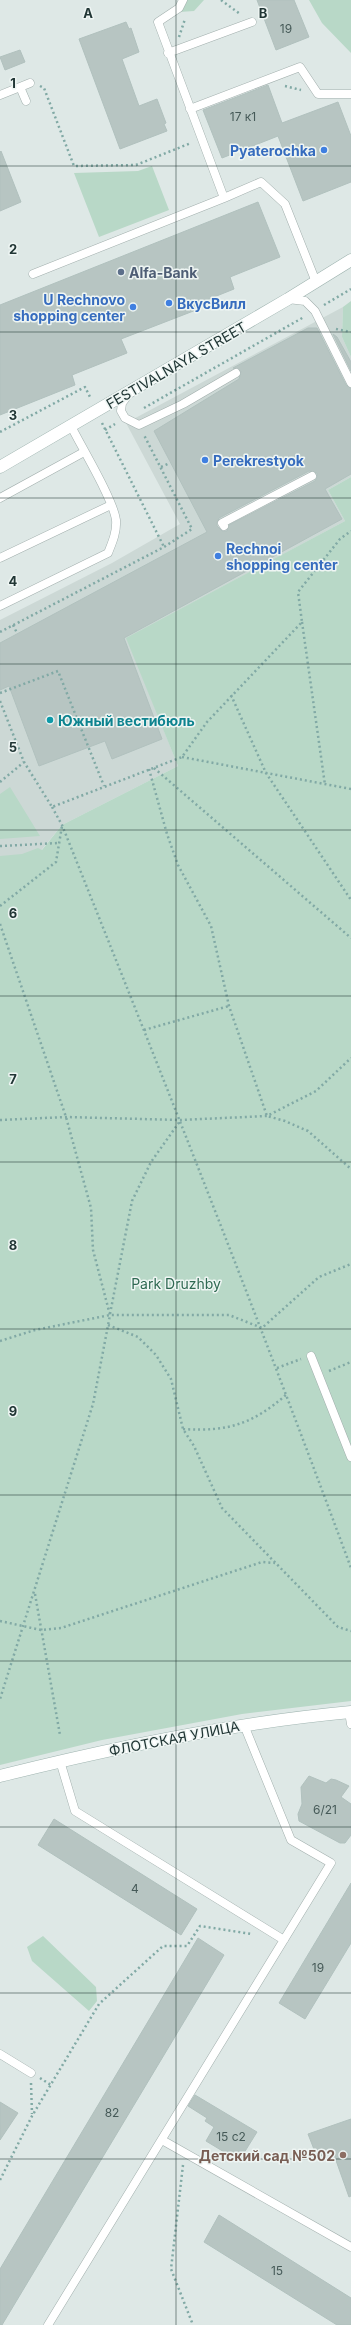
<svg xmlns="http://www.w3.org/2000/svg" width="351" height="2325" font-family="Inter,sans-serif">
  <style>
    .built { fill: #ccd8d5 }
    .green { fill: #b8d8c7 }
    .building { fill: #b7c5c2; stroke: #b1c1be; fill-rule: evenodd }
    .lines { fill: none; stroke-linecap: round; stroke-linejoin: round }
    .lane-casing { stroke: #a2afad; stroke-width: 9 }
    .secondary-casing { stroke: #9eb3af; stroke-width: 13 }
    .path { stroke: #81a9a5; stroke-width: 2.5; stroke-dasharray: 2 3; stroke-linecap: butt }
    .lane { stroke: #fff; stroke-width: 8 }
    .secondary { stroke: #fff; stroke-width: 12 }
    .grid { fill: none; stroke: #213635; stroke-width: 1; stroke-opacity: 0.55 }
    .shop-dot { fill: #3f7fe0; stroke: #eef5f3; stroke-width: 1.5 }
    .service-dot { fill: #5c6f8a; stroke: #eef5f3; stroke-width: 1.5 }
    .culture-dot { fill: #0f9aa8; stroke: #eef5f3; stroke-width: 1.5 }
    .education-dot { fill: #8d6e63; stroke: #eef5f3; stroke-width: 1.5 }
    .labels { text-anchor: middle; dominant-baseline: central; stroke-width: 3; stroke-linejoin: round; paint-order: stroke }
    .number-label { font-size: 12px; fill: #465a58 }
    .shop-label { font-size: 14px; font-weight: bold; fill: #366cbe; stroke: #eef5f3; text-anchor: start }
    .service-label { font-size: 14px; font-weight: bold; fill: #4e5e75; stroke: #eef5f3; text-anchor: start }
    .street-label { font-size: 14px; fill: #213635; stroke: #eef5f3 }
    .culture-label { font-size: 14px; font-weight: bold; fill: #0d838f; stroke: #eef5f3; text-anchor: start }
    .park-label { font-size: 14px; fill: #2f6952; stroke: #eef5f3 }
    .education-label { font-size: 14px; font-weight: bold; fill: #785e54; stroke: #eef5f3; text-anchor: end }
    .grid-label { font-size: 13px; text-anchor: middle; font-weight: bold; fill: #213635; stroke: #eef5f3; stroke-width: 3; stroke-linejoin: round; paint-order: stroke }
  </style>
  <rect width="100%" height="100%" fill="#dee8e6"/>
  <!-- built -->
  <path class="built" d="M343,307L342,337L351,357V477L328,490L345,521L127,638L178,766L62,825L39,853L0,864V620L112,563L180,524L126,423Z"/>
  <!-- green -->
  <path class="green" d="M183,0H204L194,11L179,12Z
    M309,0H351V53L322,23Z
    M152,166L169,210L99,237L74,173L138,171Z
    M351,301V357L342,337L343,307Z
    M351,477V1701L242,1714L102,1740L0,1765V856L22,854L38,848L42,850L62,825L178,766L126,638L345,521L328,490Z
    M10,787L40,836L0,839V794Z
    M43,1936L96,1987L97,2001L89,2011L32,1961L27,1947Z"/>
  <!-- building -->
  <path class="building" d="M257,0H294L309,37L276,50Z
    M126,22L129,29L131,28L139,52L122,59L139,106L157,99L166,123L164,124L167,131L120,149L79,39Z
    M20,50L25,62L5,70L0,57Z
    M268,85L282,123L338,102L351,136V182L303,201L278,136L222,158L203,110Z
    M1,151L21,202L0,211V152Z
    M258,202L280,257L230,277L234,289L194,305L196,310L121,339L127,353L72,375L75,385L0,415V305Z
    M308,328H317L346,385L351,388V474L325,489L342,519L124,638L162,739L112,759L105,741L39,766L9,686L0,690V643L207,532L154,431L239,379L241,371L233,368ZM309,471L317,473V477L315,481L229,525L227,531H222L217,526V523L219,518Z
    M333,334L337,337L351,362V371Z
    M309,1776L326,1783L331,1779L336,1780L349,1786L341,1797L351,1804V1835L345,1843H340L299,1821L298,1814L302,1804L301,1787Z
    M54,1819L197,1909L181,1935L38,1845Z
    M351,1883V1943L305,2019L279,2003Z
    M198,1938L224,1955L2,2325H0V2269Z
    M195,2095L257,2132L239,2161L206,2141L214,2127L205,2121L207,2118L188,2106Z
    M0,2102L18,2113L0,2140Z
    M351,2119V2196L349,2197L333,2152L317,2157L308,2134Z
    M219,2215L351,2298V2325H337L204,2242Z"/>
  <g class="lines">
    <!-- lane casing -->
    <g class="lane-casing">
      <path id="lane" d="M183,0L179,8L158,22L224,198L261,182L285,204L316,282
        M168,53L252,22
        M20,87L26,101
        M0,95L30,83
        M190,109L300,67L318,94H351
        M33,274L224,198
        M288,299L305,301L315,311L351,383
        M129,394L122,403L121,411L125,418L139,425L183,404L236,373
        M0,498L84,452
        M224,526L222,523L312,476
        M0,558L111,505
        M0,606L108,553C112,543 117,532 116,520C113,499 82,448 71,426
        M311,1356L351,1457
        M349,1712L351,1724
        M60,1761L75,1811L284,1940
        M0,2054L31,2073
        M162,2140L351,2247
        M48,2325L331,1863L291,1840L244,1725"/>
    </g>
    <!-- secondary casing -->
    <g class="secondary-casing">
      <path id="secondary" d="M0,467L288,299L351,260
        M0,1776C115,1747 232,1723 351,1712"/>
    </g>
    <!-- path -->
    <path class="path" d="M221,0L240,14
      M179,37L185,19
      M40,86L44,88L74,166L136,165L191,143
      M285,86L301,90
      M324,305L351,289
      M336,329L351,332
      M144,408L304,317
      M102,423L164,547
      M105,430L115,424
      M0,432L85,387L91,399
      M161,467L170,463
      M302,622L325,785
      M13,625L17,633
      M0,632L164,547L192,529L144,435
      M0,693L58,671L104,786
      M231,695L266,773L351,900
      M0,701L24,762L52,807L182,757L207,722L302,622L298,592L340,539L351,531
      M182,757L351,789
      M154,768L351,938
      M149,769L167,834L178,865L211,926L229,1006L267,1116L285,1121L308,1131L351,1169
      M0,782L24,762
      M52,807L62,825C161,1072 259,1319 351,1568
      M0,846L59,843
      M0,906L56,862L62,826
      M0,924L66,1117L91,1208L93,1250L110,1315L93,1404L0,1699
      M144,1030L229,1006
      M0,1120L66,1117L180,1120L267,1116L316,1091L351,1058
      M110,1314L132,1201L151,1162L180,1121
      M108,1325L138,1337L156,1355L171,1379L183,1429L194,1446L222,1508L338,1627L351,1631
      M0,1341L35,1330L110,1315H229L262,1328L319,1277L351,1264
      M277,1368L301,1359
      M329,1371L351,1362
      M183,1429C228,1432 253,1424 287,1394
      M35,1594L60,1735
      M0,1621L41,1630L61,1628L262,1562L275,1563
      M40,2078L51,2085
      M31,2083L32,2114
      M183,2165L171,2269L193,2325
      M0,2180L32,2116L99,2004L163,1946H187L200,1926L252,1934"/>
    <!-- lane -->
    <use href="#lane" class="lane"/>
    <!-- secondary -->
    <use href="#secondary" class="secondary"/>
  </g>
  <!-- grid -->
  <path class="grid" d="M176,0V2325M0,166H351M0,332H351M0,498H351M0,664H351M0,830H351M0,996H351M0,1162H351M0,1329H351M0,1495H351M0,1661H351M0,1827H351M0,1993H351M0,2159H351"/>
  <!-- markers -->
  <g class="shop-dot">
    <circle cx="324" cy="150" r="4"/>
    <circle cx="169" cy="303" r="4"/>
    <circle cx="133" cy="307" r="4"/>
    <circle cx="205" cy="460" r="4"/>
    <circle cx="218" cy="556" r="4"/>
  </g>
  <circle class="service-dot" cx="121" cy="272" r="4"/>
  <circle class="culture-dot" cx="50" cy="720" r="4"/>
  <circle class="education-dot" cx="343" cy="2155" r="4"/>
  <g class="labels">
    <!-- number labels -->
    <g class="number-label">
      <text x="286" y="28">19</text>
      <text x="243" y="116">17 к1</text>
      <text x="325" y="1809">6/21</text>
      <text x="135" y="1888">4</text>
      <text x="318" y="1967">19</text>
      <text x="112" y="2112">82</text>
      <text x="231" y="2136">15 с2</text>
      <text x="277" y="2270">15</text>
    </g>
    <!-- shop labels -->
    <g class="shop-label">
      <text x="316" y="150" text-anchor="end">Pyaterochka</text>
      <text x="125" y="299" text-anchor="end">U Rechnovo<tspan x="125" dy="16">shopping center</tspan></text>
      <text x="177" y="303">ВкусВилл</text>
      <text x="213" y="460">Perekrestyok</text>
      <text x="226" y="548">Rechnoi<tspan x="226" dy="16">shopping center</tspan></text>
    </g>
    <!-- service labels -->
    <g class="service-label">
      <text x="129" y="272">Alfa-Bank</text>
    </g>
    <!-- street labels -->
    <g class="street-label">
      <text transform="translate(176 365) rotate(-30)">FESTIVALNAYA STREET</text>
      <text transform="translate(174 1738) rotate(-11)">ФЛОТСКАЯ УЛИЦА</text>
    </g>
    <!-- culture labels -->
    <g class="culture-label">
      <text x="58" y="720">Южный вестибюль</text>
    </g>
    <!-- park labels -->
    <g class="park-label">
      <text x="176" y="1283">Park Druzhby</text>
    </g>
    <!-- education labels -->
    <g class="education-label">
      <text x="335" y="2155">Детский сад №502</text>
    </g>
  </g>
  <g class="grid-label">
    <text x="88" y="18">A</text>
    <text x="263" y="18">B</text>
    <text x="13" y="88">1</text>
    <text x="13" y="254">2</text>
    <text x="13" y="420">3</text>
    <text x="13" y="586">4</text>
    <text x="13" y="752">5</text>
    <text x="13" y="918">6</text>
    <text x="13" y="1084">7</text>
    <text x="13" y="1250">8</text>
    <text x="13" y="1416">9</text>
  </g>
</svg>
